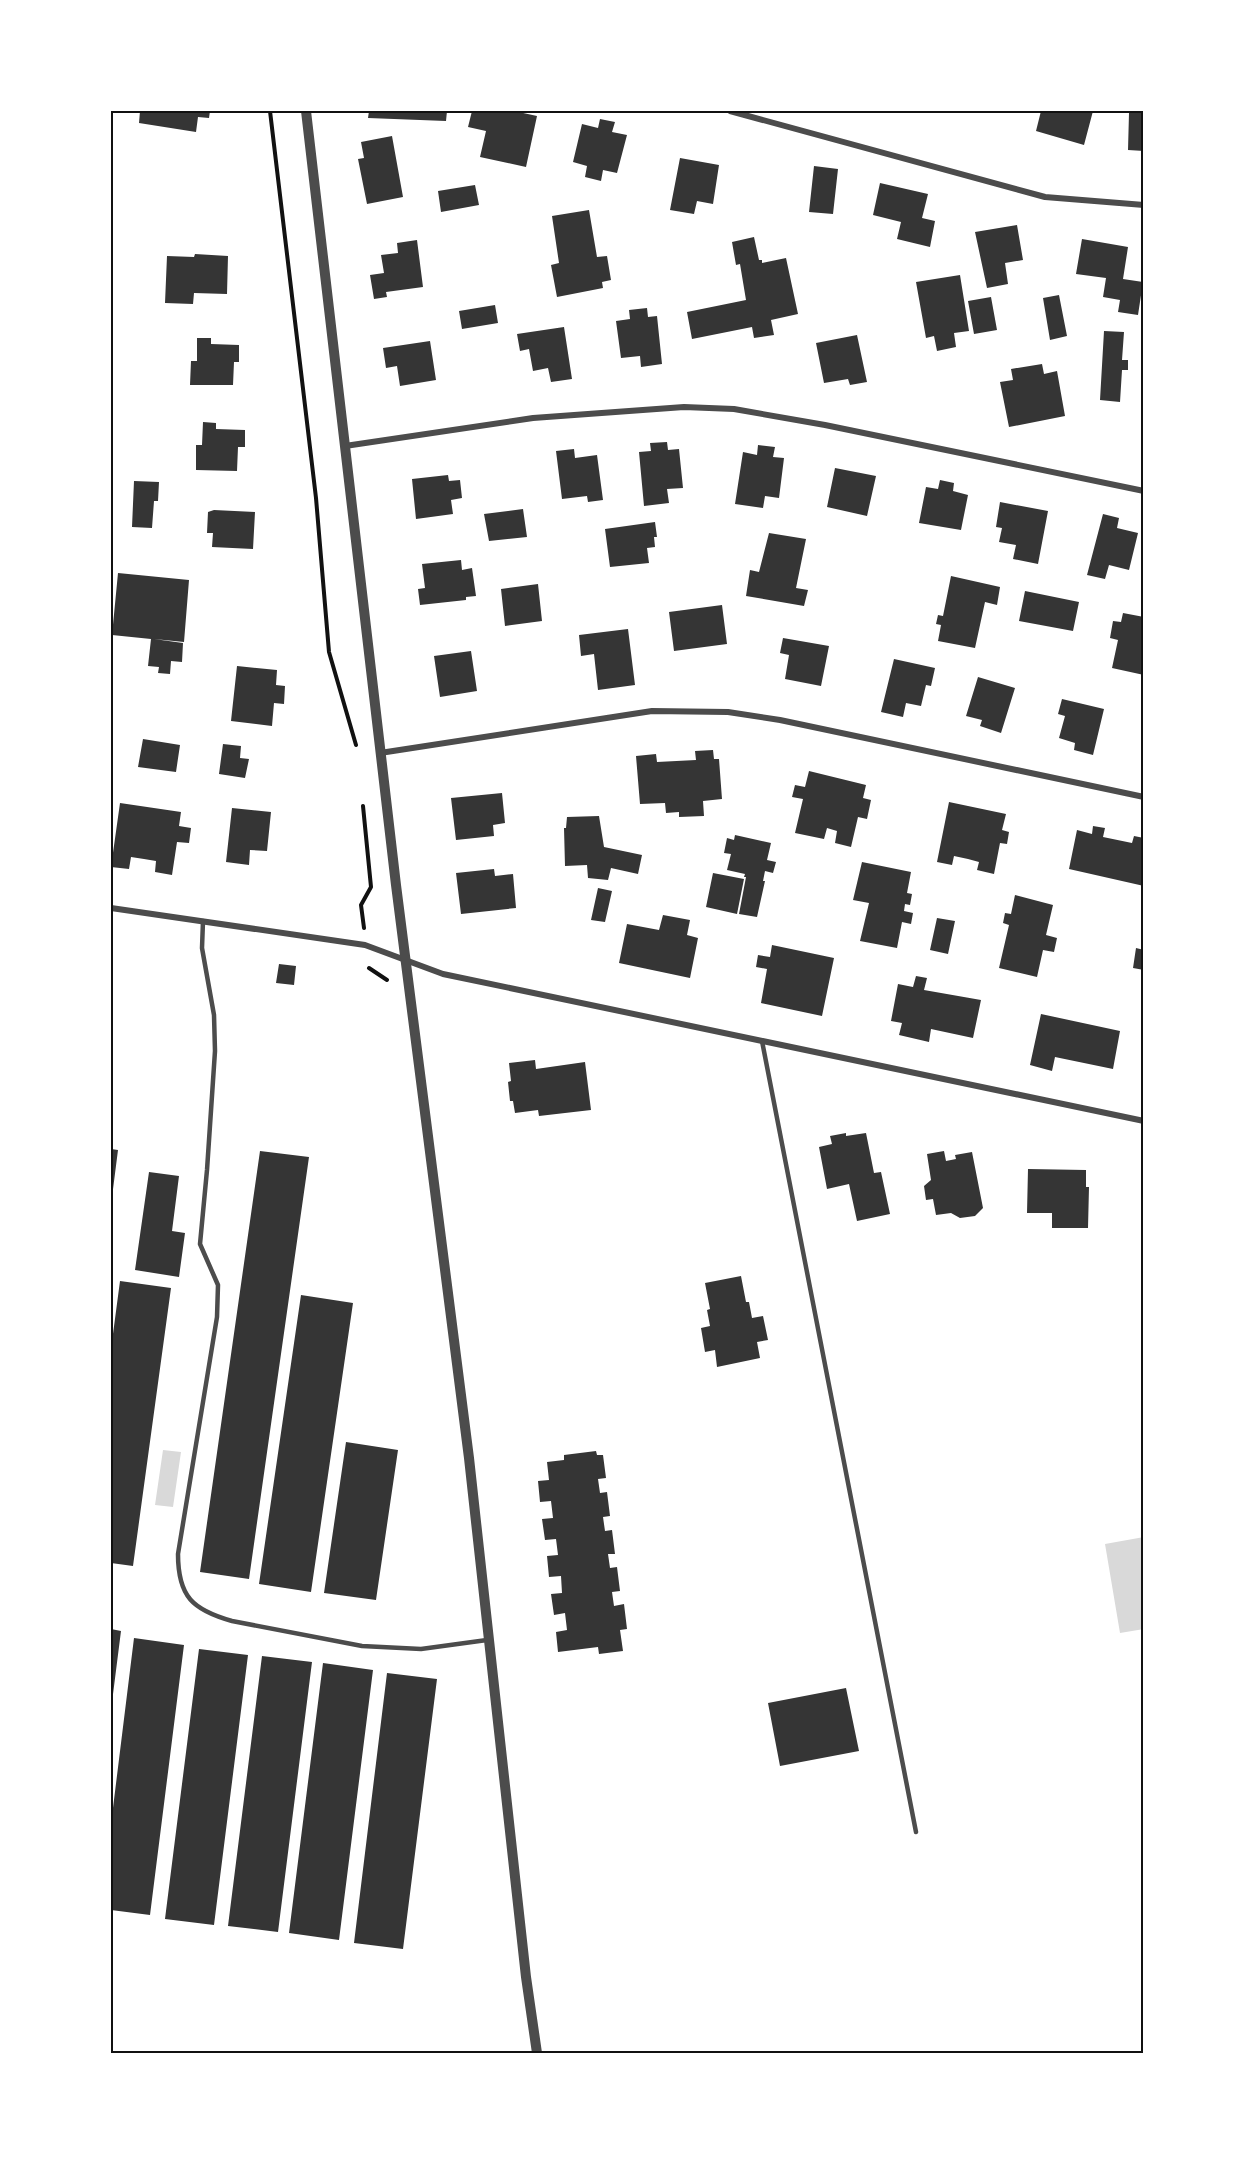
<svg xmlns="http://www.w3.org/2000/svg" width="1255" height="2164" font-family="'Roboto Condensed',sans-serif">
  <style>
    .water { fill: #d9d9d9 }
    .building { fill: #353535 }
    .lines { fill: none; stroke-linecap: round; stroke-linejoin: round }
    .path { stroke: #111; stroke-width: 4 }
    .service { stroke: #4c4c4c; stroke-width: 4.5 }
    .minor { stroke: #4c4c4c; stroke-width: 6 }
    .tertiary { stroke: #4c4c4c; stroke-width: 10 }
    .neatline { fill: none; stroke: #111; stroke-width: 2 }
  </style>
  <rect width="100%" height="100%" fill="#fff"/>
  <!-- water -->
  <path class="water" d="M163,1450L181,1452L173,1507L155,1505Z
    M1144,1537V1629L1120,1633L1105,1544Z"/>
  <!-- building -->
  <path class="building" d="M140,111H210L209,118L198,117L196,132L139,123Z
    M369,111H447L446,121L368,118Z
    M472,111H514L537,116L526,167L480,157L486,131L468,127Z
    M1041,111H1093L1084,145L1036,131Z
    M1133,111H1144V151L1128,150L1129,113H1133Z
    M600,119L615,122L612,132L627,135L617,173L603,170L601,181L585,177L587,166L573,162L582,124L598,128Z
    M392,136L403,197L367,204L358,159L364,158L361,142Z
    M680,158L719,165L713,204L697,201L694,214L670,210Z
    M814,166L838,169L833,214L809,212Z
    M880,183L928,194L922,218L935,221L930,247L897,239L901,222L873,215Z
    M475,185L479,205L441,212L438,191Z
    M589,210L597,257L607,256L611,280L602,282L603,288L557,297L551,265L559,263L552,216Z
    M1017,225L1023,260L1005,263L1008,284L987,288L975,232Z
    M754,237L759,260H762V263L786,258L798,314L771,320L774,335L754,338L752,327L692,339L687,312L746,300L740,264L736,265L732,242Z
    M1082,239L1128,247L1123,279L1143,282L1138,315L1118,312L1120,300L1103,297L1106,278L1076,274Z
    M417,240L423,287L386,292L387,297L374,299L370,275L384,273L381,255L398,253L397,243Z
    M195,254L228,256L227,294L194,293L193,304L165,303L167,256L194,257Z
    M960,275L969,331L954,333L956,347L937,351L934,336L926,338L916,282Z
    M1059,295L1067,336L1050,340L1043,298Z
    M991,297L997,330L974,334L968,301Z
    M495,305L498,323L462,329L459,311Z
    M647,308L648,317L657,316L662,364L641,367L640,356L621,358L616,321L630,319L629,310Z
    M564,327L572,379L551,382L548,368L533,371L529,349L520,351L517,334Z
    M1104,331L1124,332L1122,360H1128V370H1122L1120,402L1100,400Z
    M857,335L867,382L850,385L848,379L824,383L816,343Z
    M197,338H211V344L239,345V362H234L233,385H190L191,361H197Z
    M430,341L436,380L400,386L397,366L386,368L383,348Z
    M1042,364L1044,374L1057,371L1065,416L1009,427L1000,382L1013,380L1011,369Z
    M203,422L216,423V429L245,430V447H238L237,471L196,470V445H202Z
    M667,442L668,450L679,449L683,488L667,489L669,503L644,506L639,452L651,451L650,443Z
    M758,445L775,447L773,457L784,458L779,498L765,496L763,508L735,504L743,452L757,455Z
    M574,449L575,458L597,455L603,500L588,502L587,496L562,499L556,451Z
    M835,468L876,476L867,516L827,507Z
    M448,475L449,481L460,480L462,498L451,500L453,514L416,519L412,479Z
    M940,480L954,483L953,491L968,495L961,530L919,523L926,487L938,489Z
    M134,481L159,482L158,501H154L152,528L132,527Z
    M1000,502L1048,511L1038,564L1013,559L1016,545L999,542L1002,528L996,527Z
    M523,509L527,537L489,541L484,514Z
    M214,510L255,512L253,549L212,547L213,533H207L208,512Z
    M1103,514L1119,518L1117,528L1138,533L1129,570L1109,565L1105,579L1087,575Z
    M655,522L657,537H654L655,547L647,548L649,563L610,567L605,529Z
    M769,533L806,539L796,588L808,590L804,606L746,596L750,570L759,572Z
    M461,560L462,570L472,568L476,596L466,597V600L420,605L418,589L425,588L422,564Z
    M118,573L189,580L184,642L154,639L183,643L182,662L171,661L170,674L158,673L159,667L148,666L151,639L112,635Z
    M951,576L1000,587L997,605L985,602L975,648L938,641L941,625L936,624L938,615L943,616Z
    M538,584L542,621L505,626L501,589Z
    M1025,591L1079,602L1073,631L1019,621Z
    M722,605L727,644L674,651L669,612Z
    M1123,613L1144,617V675L1112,668L1118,640L1110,638L1113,621L1121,622Z
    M628,629L635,685L598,690L594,654L581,656L579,635Z
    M783,638L829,646L821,686L785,679L789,655L780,653Z
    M471,651L477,691L440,697L434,656Z
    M894,659L935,668L931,686L926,685L921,706L906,703L903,717L881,712Z
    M237,666L277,670L276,685L285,686L284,704L274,703L272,726L231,721Z
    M978,677L1015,688L1001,733L980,726L982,720L966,716Z
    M1062,699L1104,709L1093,755L1074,750L1075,743L1059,738L1065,716L1058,714Z
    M143,739L180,745L176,772L138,767Z
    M223,744L241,746L240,758L249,759L245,778L219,774Z
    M713,750L714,759H719L722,799L703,801L704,816L679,817V812L666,813L665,803L640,804L636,756L656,754L657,762L696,760L695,751Z
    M809,771L866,785L863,798L871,800L867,819L858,817L851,847L835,843L837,831L827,828L824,839L795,833L803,799L792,797L795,785L805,787Z
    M502,793L505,823L493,825L494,836L456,840L451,798Z
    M949,802L1006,814L1002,830L1009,832L1007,844L1000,843L994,874L977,870L979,862L968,859L954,856L952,865L937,862Z
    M120,803L181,812L179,826L191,828L189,843L177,842L172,875L155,872L156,861L144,859L131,857L129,869L111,867Z
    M232,808L271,812L267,851L250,850L249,865L226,862Z
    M599,816L604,847L642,855L638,874L611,868L608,880L588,878L587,865L565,866L564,828H566L567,817Z
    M1093,826L1105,828L1103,837L1132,843L1134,836L1144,838L1142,845H1144V886L1069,869L1077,830L1092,834Z
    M735,835L771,843L767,860L776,862L773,873L765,871L763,881H765L757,917L739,914L746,877H744L745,874L727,870L731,854L724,853L727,838L734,840Z
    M862,862L911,872L907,893L912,894L910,905L905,904L904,911L913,913L911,924L902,922L897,948L860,941L869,903L853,900Z
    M494,869L495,876L513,874L516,908L461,914L456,873Z
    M713,873L744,879L737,914L706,907Z
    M598,888L612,891L605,922L591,920Z
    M1015,895L1053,905L1046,935L1057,938L1054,952L1043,950L1037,977L999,968L1009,925L1003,923L1005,913L1011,914Z
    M663,915L690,920L687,935L698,938L690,978L619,963L627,924L659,930Z
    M937,918L955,921L948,954L930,950Z
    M772,945L834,958L822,1016L761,1003L767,969L756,967L758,955L770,957Z
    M1136,948L1144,950V970L1133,968Z
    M279,964L296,966L294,985L276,983Z
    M916,976L927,978L924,990L981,1000L973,1038L931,1029L929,1042L899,1035L902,1023L891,1021L898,984L913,987Z
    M1041,1014L1120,1031L1113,1069L1055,1057L1052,1071L1030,1065Z
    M535,1060L536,1069L585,1062L591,1110L539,1116L538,1110L515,1113L513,1101H510L508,1082L511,1081L509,1063Z
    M846,1133V1136L866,1133L874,1173L881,1172L890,1214L857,1221L849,1184L827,1189L819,1147L832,1144L830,1136Z
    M111,1149L118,1150L112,1197H111Z
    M260,1151L309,1157L249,1579L200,1572Z
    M944,1151L946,1161L956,1159L955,1155L972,1152L983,1208L975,1216L960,1218L951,1213L936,1215L933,1199L926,1200L924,1186L931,1180L927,1154Z
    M1028,1169L1086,1170V1187H1089L1088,1228H1052V1213H1027Z
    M149,1172L179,1176L172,1231L185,1233L179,1277L135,1270Z
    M741,1276L746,1302H749L752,1318L763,1316L768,1340L757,1342L760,1358L717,1367L715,1350L705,1352L701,1328L710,1326L707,1310L710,1309L705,1283Z
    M120,1281L171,1288L133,1566L111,1563V1349Z
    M301,1295L353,1303L311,1592L259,1584Z
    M346,1442L398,1450L376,1600L324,1593Z
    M596,1451L597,1455H603L606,1478L598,1479L600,1493L607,1492L610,1516L603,1517L605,1531L612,1530L615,1554H608L610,1568L617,1567L620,1591L612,1592L614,1606L624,1604L627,1629L620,1630L623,1651L599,1654L598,1647L558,1652L556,1632L567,1630L565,1613L554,1615L551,1594L562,1593L561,1576L549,1577L547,1556L558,1555L556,1539L545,1540L542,1519L553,1518L551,1501L540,1502L538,1481L549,1480L547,1462L564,1460V1455Z
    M111,1629L121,1631L112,1702H111Z
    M134,1638L184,1645L150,1915L111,1910V1824Z
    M199,1649L248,1655L214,1925L165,1919Z
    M262,1656L312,1662L278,1932L228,1926Z
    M323,1663L373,1670L339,1940L289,1933Z
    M387,1673L437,1679L403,1949L354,1943Z
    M846,1688L859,1751L780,1766L768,1703Z"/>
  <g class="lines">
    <!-- path -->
    <path class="path" d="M270,111L316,498L329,652L356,745
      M363,806L371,887L361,905L364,928
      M369,968L387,980"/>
    <!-- service -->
    <path class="service" d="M203,921L202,948L214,1015L215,1051L207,1170L200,1244L218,1285L217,1317L178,1554C178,1597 193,1610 232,1621L362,1646L421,1649L487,1640
      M762,1041L916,1832"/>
    <!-- minor -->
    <path class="minor" d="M730,111L1045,197L1144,205
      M345,446L533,418L684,407L734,409L825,425L1144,491
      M380,753L652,711L728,712L780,720L1144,797
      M111,908L365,945L443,974L1144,1121"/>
    <!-- tertiary -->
    <path class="tertiary" d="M306,111L396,885L469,1458L526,1977L537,2053"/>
  </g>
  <!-- border -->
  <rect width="1255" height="2164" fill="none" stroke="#ffffff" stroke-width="225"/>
  <rect x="112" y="112" width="1030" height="1940" class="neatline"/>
</svg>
